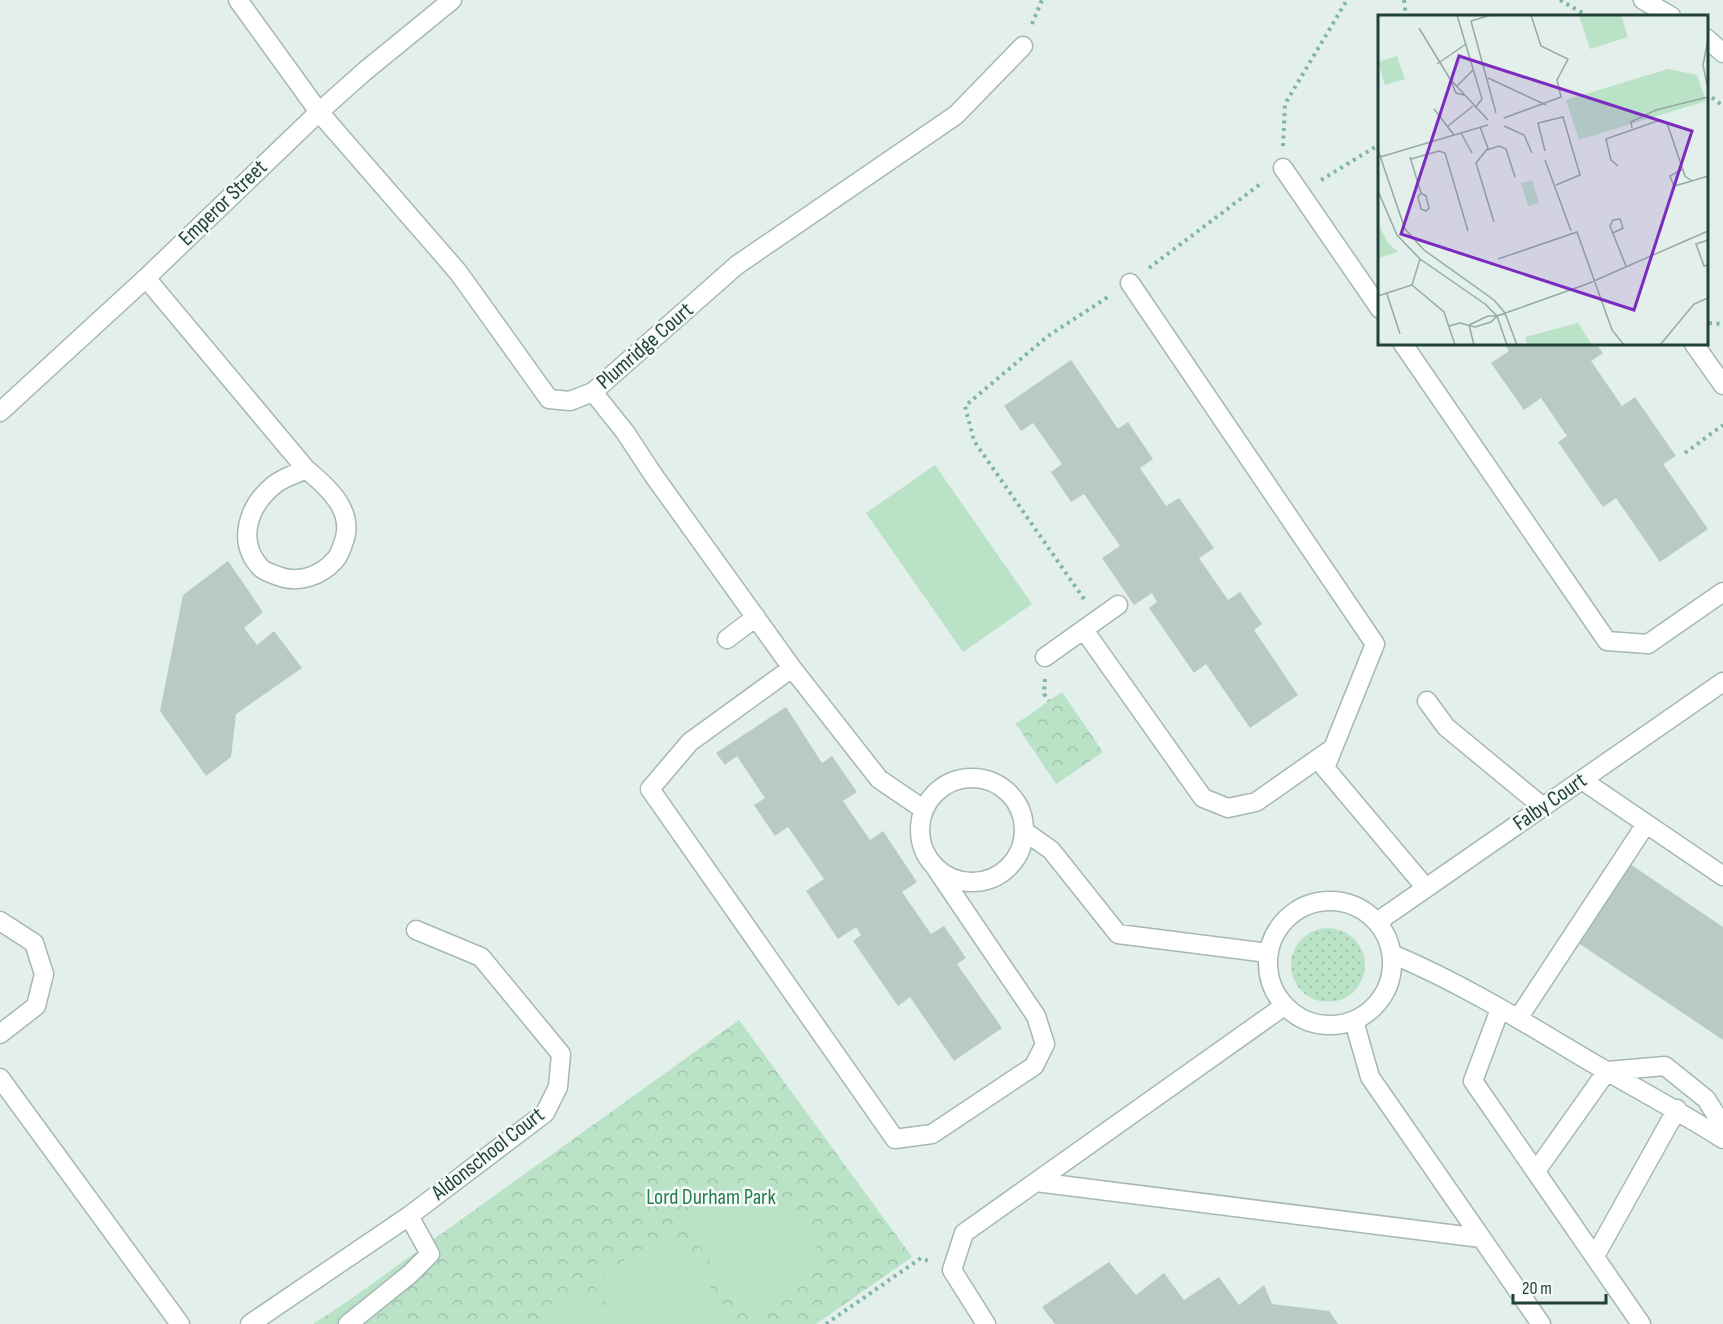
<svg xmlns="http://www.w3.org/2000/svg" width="1723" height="1324" font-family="'Sofia Sans Condensed',sans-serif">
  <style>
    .grass { fill: url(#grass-dots) }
    .forest { fill: url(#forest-crowns) }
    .garden { fill: #bae2c7 }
    .building { fill: #b8cac3 }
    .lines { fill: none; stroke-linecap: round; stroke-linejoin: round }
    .service-casing { stroke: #a5b8b2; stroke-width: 21 }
    .minor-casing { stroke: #a5b8b2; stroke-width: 21 }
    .secondary-casing { stroke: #a1bcb3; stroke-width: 21 }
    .path { stroke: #81b5a8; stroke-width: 4; stroke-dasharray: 3 4.5; stroke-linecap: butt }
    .service { stroke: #fff; stroke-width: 18 }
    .minor { stroke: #fff; stroke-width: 18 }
    .secondary { stroke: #fff; stroke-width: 18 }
    .labels { text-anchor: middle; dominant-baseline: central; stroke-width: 5; stroke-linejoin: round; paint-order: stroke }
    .street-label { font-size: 22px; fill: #21423b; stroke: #f5faf8 }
    .park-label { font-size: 22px; fill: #267e4d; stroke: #f5faf8 }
    .inset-road { fill: none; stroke: #95aaa4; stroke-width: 1.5 }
    .view { fill: #7b2cbf; fill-opacity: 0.15; stroke: #7b2cbf; stroke-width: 3 }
    .inset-edge { fill: none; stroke: #21423b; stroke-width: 3 }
  </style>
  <defs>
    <pattern id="grass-dots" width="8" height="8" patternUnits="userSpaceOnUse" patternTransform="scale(1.5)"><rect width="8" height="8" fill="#bae2c7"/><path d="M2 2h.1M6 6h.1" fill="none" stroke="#a0c3ac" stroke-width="1.8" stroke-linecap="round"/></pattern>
    <pattern id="forest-crowns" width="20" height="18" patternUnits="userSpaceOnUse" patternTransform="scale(1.5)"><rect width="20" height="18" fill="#bae2c7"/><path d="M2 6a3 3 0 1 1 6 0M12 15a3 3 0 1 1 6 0" fill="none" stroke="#a0c3ac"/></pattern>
  </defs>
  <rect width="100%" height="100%" fill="#e3efea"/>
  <!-- grass -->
  <path class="grass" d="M1291 965a37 37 0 1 1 74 0a37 37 0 1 1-74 0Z"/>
  <!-- forest -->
  <path class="forest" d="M1062,692L1103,752L1056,784L1016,724Z
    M739,1020L912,1257L816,1324H313L348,1301Z"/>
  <!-- garden -->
  <path class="garden" d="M935,465L1032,604L963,652L866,513Z
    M762,1168L827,1263L748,1317L683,1222Z
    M671,1229L736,1324H620L592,1283Z
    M581,1291L604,1324H532Z"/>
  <!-- building -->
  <path class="building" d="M1504,344H1596L1603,353L1591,361L1622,406L1635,397L1676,456L1663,464L1708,529L1660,562L1616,498L1603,507L1558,442L1567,436L1541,398L1524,410L1491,363L1509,351Z
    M1071,360L1118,429L1128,422L1153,459L1140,468L1166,506L1179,498L1214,548L1199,558L1228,600L1240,592L1262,624L1254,630L1298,695L1250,728L1206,664L1194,673L1149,608L1157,602L1152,593L1134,605L1102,558L1120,546L1084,494L1071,502L1051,472L1062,464L1033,423L1021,431L1004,406Z
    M228,561L263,612L244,628L257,645L274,631L302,668L236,714L231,757L206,776L160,711L183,595Z
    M786,707L822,763L832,756L857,792L843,801L870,840L883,831L917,882L902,892L931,934L944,926L966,958L957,964L1002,1028L954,1061L910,997L898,1006L853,941L861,935L856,927L838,939L806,891L824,879L788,827L775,836L754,805L765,798L737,756L725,765L716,753Z
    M1627,862L1723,927V1040L1574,940Z
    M1109,1262L1136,1295L1164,1273L1184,1300L1219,1277L1239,1305L1264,1285L1272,1304L1329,1311L1338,1324H1055L1042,1307Z"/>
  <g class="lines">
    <!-- service casing -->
    <g class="service-casing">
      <path id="service" d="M1283,168L1380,309
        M146,278L306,469C329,488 356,512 343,544C341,549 339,556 335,560C321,576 298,584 278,576C273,574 265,572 261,568C236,542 248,506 274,485C282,478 296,474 306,469
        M1130,283L1375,644L1325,768L1426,888
        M1403,344L1607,641L1648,644L1723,592
        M1694,344L1723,385
        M593,392L625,432L654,476L792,668L879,779L923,809
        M1084,630L1203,798L1228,808L1256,802L1333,748
        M727,639L756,617
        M1045,657L1118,605
        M792,668L690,742L650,789L895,1139L932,1134L1034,1066L1045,1044L1036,1016L937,870
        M1427,701L1446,727L1543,807
        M920 830a52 52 0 1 1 104 0a52 52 0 1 1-104 0Z
        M1582,780L1723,876
        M1024,831L1051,850L1118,934L1268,953
        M1392,954C1454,980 1511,1014 1569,1049C1620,1080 1673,1107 1723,1139
        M1500,1009L1473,1081L1641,1324
        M1519,1017L1646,824
        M1354,1021L1370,1077L1541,1324
        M1607,1071L1665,1066L1706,1099L1723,1126
        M1536,1171L1607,1071
        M1036,1182L1481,1238
        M1595,1256L1677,1109
        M348,1324L410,1274L430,1254L409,1216
        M986,1324L952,1270L964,1233L1284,1006"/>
    </g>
    <!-- minor casing -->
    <g class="minor-casing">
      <path id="minor" d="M238,0L319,112L458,272L549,399L570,401L593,392L737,265L956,115L1023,46
        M0,412L146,278L319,112L365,71L452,0
        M1268 963a62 62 0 1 1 124 0a62 62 0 1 1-124 0Z
        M0,921L34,943L44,974L36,1006L0,1034
        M1377,922L1723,682
        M0,1078L180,1324
        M250,1324L409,1216L545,1113L558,1087L561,1054L481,957L416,930"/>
    </g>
    <!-- secondary casing -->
    <g class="secondary-casing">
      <path id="secondary" d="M1643,0L1671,16
        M1706,38L1723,53"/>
    </g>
    <!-- path -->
    <path class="path" d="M1404,0L1406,16
      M1560,0L1588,16
      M1032,24L1042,0
      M1706,93L1723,106
      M1283,146L1285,104L1347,0
      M1321,180L1380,144
      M1149,268L1263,182
      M1709,323L1723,324
      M1685,453L1723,425
      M1084,599L974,441L965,406L1048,336L1111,295
      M1045,679L1044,694L1049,701
      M826,1324L921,1258L929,1261"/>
    <!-- service -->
    <use href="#service" class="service"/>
    <!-- minor -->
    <use href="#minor" class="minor"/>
    <!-- secondary -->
    <use href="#secondary" class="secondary"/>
  </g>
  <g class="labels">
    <!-- street labels -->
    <g class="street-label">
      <text transform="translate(223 203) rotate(-44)">Emperor Street</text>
      <text transform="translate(645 346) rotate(-41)">Plumridge Court</text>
      <text transform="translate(1550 802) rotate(-35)">Falby Court</text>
      <text transform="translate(488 1154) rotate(-38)">Aldonschool Court</text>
    </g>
    <!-- park labels -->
    <g class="park-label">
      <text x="711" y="1197">Lord Durham Park</text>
    </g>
  </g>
  <!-- overview -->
  <g transform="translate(1378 15)">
    <rect width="330" height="330" fill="#e3efea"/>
    <path d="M290,54L319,60L328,86L201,125L188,85ZM0,209L10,228L20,237L0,243ZM200,308L214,330H149L147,322Z" fill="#bae2c7"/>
    <path d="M201,0H243L250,22L212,34ZM19,41L27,64L7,70L0,47ZM245 81a8 8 0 1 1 16 0a8 8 0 1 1-16 0ZM230 85a8 8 0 1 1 16 0a8 8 0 1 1-16 0ZM215 90a8 8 0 1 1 16 0a8 8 0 1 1-16 0ZM200 94a8 8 0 1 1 16 0a8 8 0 1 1-16 0ZM154,165L161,188L150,191L143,168Z" fill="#bae2c7"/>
    <path class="inset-road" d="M79,0L104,84L97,93M113,0L93,6L118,98M41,13L72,64M330,24L325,50L330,74M59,49L88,29M110,63L168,90M78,72L95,55M86,80L78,78L72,64L110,105M56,94L76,120M126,103L183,82L179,65L190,44L163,31L153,0M70,111L95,91M126,111L146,120L154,138M102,112L110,133L98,148L116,207M254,113L253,107L278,95L330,82M83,118L94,138M0,135L27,214L46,235L116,285L127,298L139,330M109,135L121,131L128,134L137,162M167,136L160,108L185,102L202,160L178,170M2,142L110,110M32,142L43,178L40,182L43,194L48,196L51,193L48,181L43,178M33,144L61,136L67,138L90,216M167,145L193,216M240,151L233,145L228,124L282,105L289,108L307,161L314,166L330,161M305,154L292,161L296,171L314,166M0,176L19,220L42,244L107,289L119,301L129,330M235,218L245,213L242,204L235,205L232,211L248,251M330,225L318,229L326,251L330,250M120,244L199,217L234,315L246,330M34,270L66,297L77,330M9,279L22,319M0,281L34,270L42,244M91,310L110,301H119M91,310L96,330M71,311L82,308L97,312L113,307L119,301L209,269L330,216M282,330L316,289L330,283"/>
    <path class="view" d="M81,41L314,116L256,295L23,219Z"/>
    <rect width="330" height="330" class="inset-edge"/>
  </g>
  <!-- scale -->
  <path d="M1513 1294v9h93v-9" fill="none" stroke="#21423b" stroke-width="3"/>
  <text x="1522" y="1294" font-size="18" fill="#21423b" stroke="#f5faf8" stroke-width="4.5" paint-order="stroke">20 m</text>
</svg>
